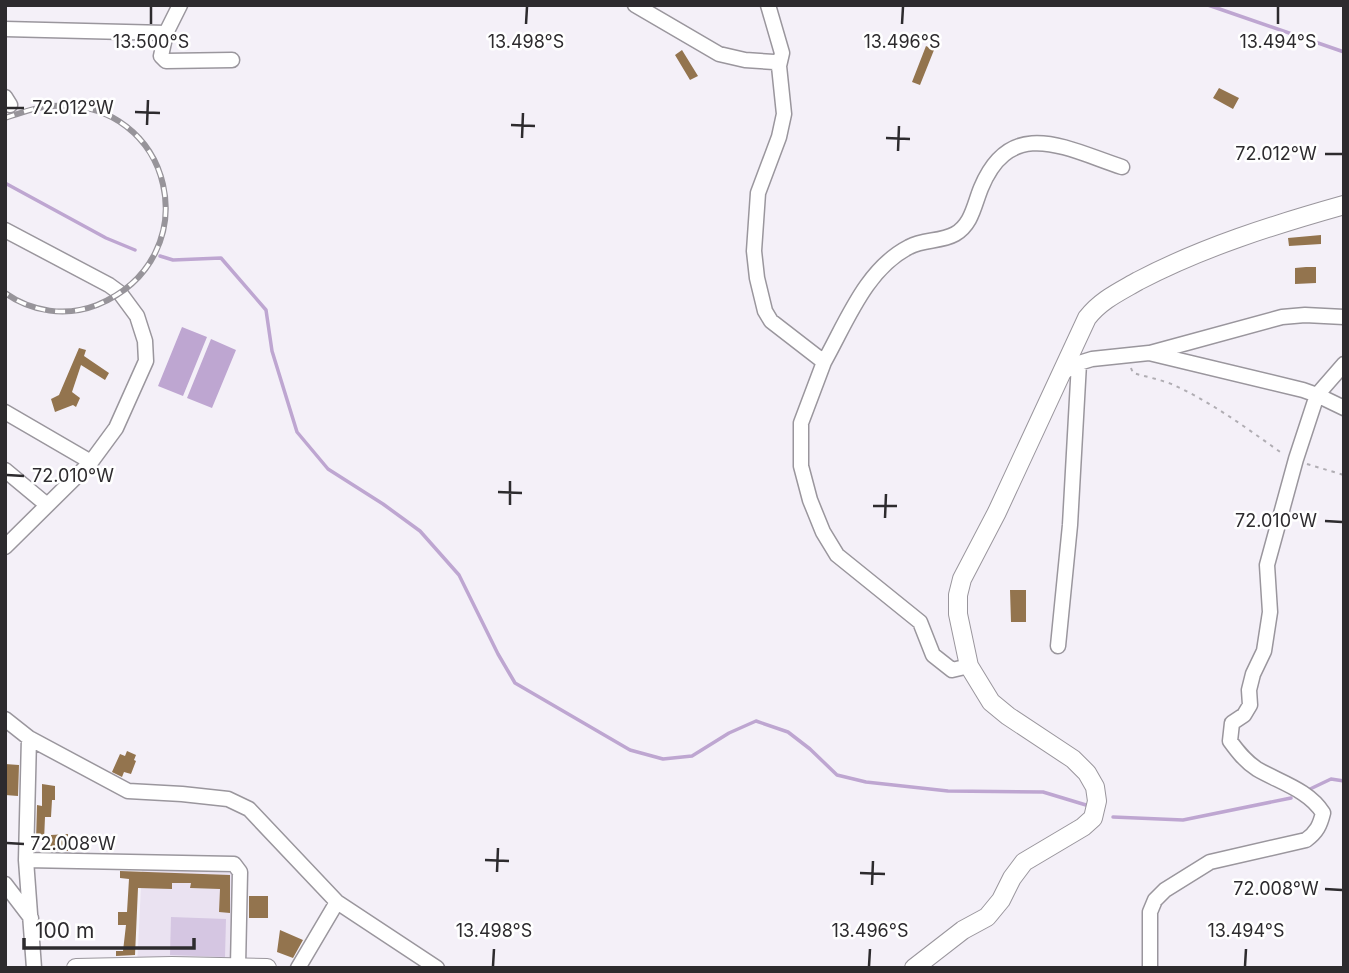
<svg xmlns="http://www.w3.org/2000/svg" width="1349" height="973" font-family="Inter,sans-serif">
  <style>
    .built { fill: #eae2f1 }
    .garden { fill: #d5c6e2 }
    .water { fill: #bea6d1 }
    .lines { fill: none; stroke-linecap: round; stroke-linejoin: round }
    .stream { stroke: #bea6d1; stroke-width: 3.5 }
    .building { fill: #93744e }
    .minor-casing { stroke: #9a969d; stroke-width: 17 }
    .major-casing { stroke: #9a969d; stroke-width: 20 }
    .path { stroke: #b0adb3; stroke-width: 2; stroke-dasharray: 3.5 5; stroke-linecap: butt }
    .minor { stroke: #fff; stroke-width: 14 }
    .major { stroke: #fff; stroke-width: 18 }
    .rail-casing { stroke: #97949a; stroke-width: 6 }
    .rail { stroke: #fff; stroke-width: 3.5; stroke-dasharray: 10; stroke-linecap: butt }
    .ticks { fill: none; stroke: #2d2b2e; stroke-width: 2.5 }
    .ticks-label { font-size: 18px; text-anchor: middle; fill: #2d2b2e; stroke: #fff; stroke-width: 5; stroke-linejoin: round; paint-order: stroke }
  </style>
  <rect width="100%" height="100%" fill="#f4f0f8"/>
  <!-- built -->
  <path class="built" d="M142,867L234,873L231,965L137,966Z"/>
  <!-- garden -->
  <path class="garden" d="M171,917L226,919L225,957L170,955Z"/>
  <!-- water -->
  <path class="water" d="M182,327L207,337L183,396L158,386Z
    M211,339L236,350L212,408L187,398Z"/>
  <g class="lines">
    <!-- stream -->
    <path class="stream" d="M1208,5L1344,52
      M5,183L106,238L135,250
      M160,256L173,260L221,258L266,310L272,351L297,432L328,469L383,504L420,531L459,575L498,654L515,683L630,750L663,759L692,756L729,733L756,721L788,732L810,749L837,775L866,782L948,791L1043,792L1086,805
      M1308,790L1331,779L1344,781
      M1113,817L1183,820L1291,798"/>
  </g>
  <!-- building -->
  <path class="building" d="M926,46L934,50L920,85L912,82Z
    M682,50L698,76L690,80L675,55Z
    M1219,88L1239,98L1233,109L1213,98Z
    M1321,235V244L1289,246L1288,238Z
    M1306,267H1316V283L1295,284V268Z
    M79,348L86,350L84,356L109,373L105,380L81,365L72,392L80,398L76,407L73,405L55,412L51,399L59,395Z
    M1010,590H1026V622H1011Z
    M127,751L136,755L134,760L136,761L131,774L124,772L122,777L112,772L120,754L125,756Z
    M5,764L19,765L18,796L5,795Z
    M42,784L55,786V800H52L51,817H45L44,841H36L37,805L42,806Z
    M68,834V851H50L51,835Z
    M120,871L230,875V913L219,912L220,889L190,888L191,883H172V889L138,888L135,955L116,956V951H123L126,925H118V912H127L129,879L120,878Z
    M249,896H268V918H249Z
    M280,930L303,940L293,958L277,952Z"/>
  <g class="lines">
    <!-- minor casing -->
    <g class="minor-casing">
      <path id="minor" d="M635,5L719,54L745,60L774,62L779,66L784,114L779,137L758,193L754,251L757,278L765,311L771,321L824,362L801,423V466L810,500L823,532L837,555L920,622L933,655L952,670L969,666
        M768,5L782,53L779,66
        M5,29L166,33L180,5
        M166,33L161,56L166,61L232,60
        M5,97L10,105
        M5,230L109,285L120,293L137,316L145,341L146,361L116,428L91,462L5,412
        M1150,353L1282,317L1305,315L1344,317
        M824,362C847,321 866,269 909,247C923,239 941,242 955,234C972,224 974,205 981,188C1011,115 1067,149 1122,167
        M1064,372L1079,363L1092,359L1149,353L1303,390L1317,395L1344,408
        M5,470L47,505
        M5,547L91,462
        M1058,646L1070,525L1079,363
        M5,719L29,738L128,791L182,794L228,799L249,809L337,902L437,968
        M29,738L26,860L34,968
        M26,860L234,864L240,872L238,966
        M5,884L31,918
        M298,968L337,902
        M1150,968V912L1155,900L1165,890L1210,862L1306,840C1317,832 1320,825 1323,813C1309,790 1279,782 1257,769C1245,761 1238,752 1230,741L1232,723L1244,715L1250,705L1249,690L1253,674L1264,651L1270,612L1267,565L1296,459L1317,395L1344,364"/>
    </g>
    <!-- major casing -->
    <g class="major-casing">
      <path id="major" d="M76,968L172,966L267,968
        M914,968L963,930L987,917L1001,900L1012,878L1024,862L1083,827L1093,818L1097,801L1095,787L1087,773L1073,759L1008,716L991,702L969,666L958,614V595L962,579L997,512L1087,318C1101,300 1119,292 1138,281C1203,247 1273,225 1344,205"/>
    </g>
    <!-- path -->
    <path class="path" d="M1131,368L1133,373C1147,377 1163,380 1176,386C1214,404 1248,429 1283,454
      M1307,464L1344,475"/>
    <!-- minor -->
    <use href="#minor" class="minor"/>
    <!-- major -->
    <use href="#major" class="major"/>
    <!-- rail casing -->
    <g class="rail-casing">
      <path id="rail" d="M5,118C20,113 36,107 52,106C174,97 211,258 97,305C66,317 32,312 5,293"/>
    </g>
    <!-- rail -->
    <use href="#rail" class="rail"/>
  </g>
  <!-- ticks -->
  <path class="ticks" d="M151,24V7M526,24L527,7M902,24L903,7M1278,24V7M7,108H24M135,112L160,113M147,125L148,100M511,125L535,126M522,138L523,113M886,138L910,139M898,151L899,126M1325,154H1342M7,475L24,476M498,492L522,493M510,505V481M873,506H897M885,518L886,494M1325,521L1342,522M7,843L24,844M485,860L509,861M497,872L498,848M860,873L885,874M872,885L873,861M1325,889L1342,890M493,966L494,949M869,966L870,949M1245,966L1246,949"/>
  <g class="ticks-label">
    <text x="151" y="48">13.500°S</text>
    <text x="526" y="48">13.498°S</text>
    <text x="902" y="48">13.496°S</text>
    <text x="1278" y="48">13.494°S</text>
    <text x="73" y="114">72.012°W</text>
    <text x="1276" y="160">72.012°W</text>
    <text x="73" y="482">72.010°W</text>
    <text x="1276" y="527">72.010°W</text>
    <text x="73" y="850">72.008°W</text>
    <text x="1276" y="895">72.008°W</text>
    <text x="494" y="937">13.498°S</text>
    <text x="870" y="937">13.496°S</text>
    <text x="1246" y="937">13.494°S</text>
  </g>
  <!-- border -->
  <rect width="1349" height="973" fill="none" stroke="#2d2b2e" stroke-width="14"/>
  <!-- scale -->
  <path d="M24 938v10h170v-10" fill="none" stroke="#2d2b2e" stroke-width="3.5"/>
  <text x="35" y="938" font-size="21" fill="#2d2b2e" stroke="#ffffff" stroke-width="5" paint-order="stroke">100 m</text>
</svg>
